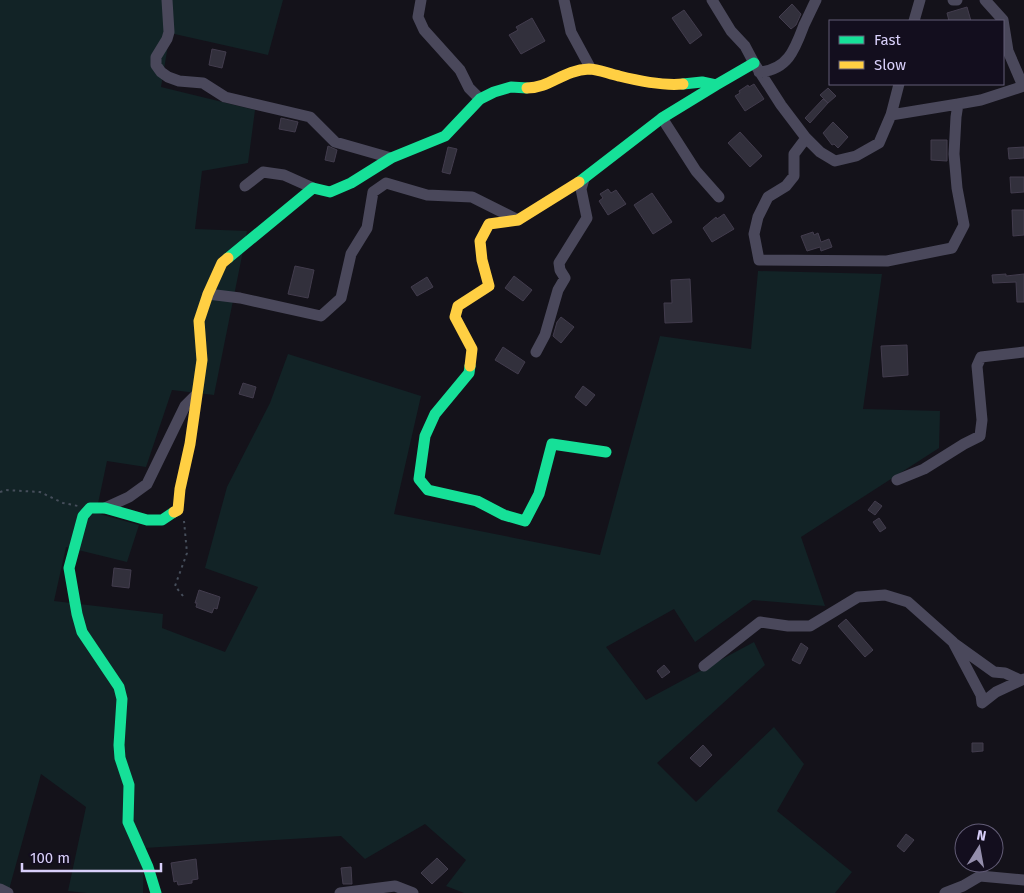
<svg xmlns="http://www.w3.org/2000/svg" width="1024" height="893" font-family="'Fira Sans',sans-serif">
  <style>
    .green { fill: #122326 }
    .building { fill: #32303c; stroke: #423c4d }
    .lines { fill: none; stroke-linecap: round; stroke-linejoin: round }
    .path { stroke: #464e5b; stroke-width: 2; stroke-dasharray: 2.5 4; stroke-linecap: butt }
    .street { stroke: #4a485b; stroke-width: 11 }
    .fast { stroke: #16e098; stroke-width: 11 }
    .slow { stroke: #ffcf43; stroke-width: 11 }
  </style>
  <rect width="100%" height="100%" fill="#14121a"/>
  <!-- green -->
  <path class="green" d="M0,0H283L268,55L170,33L161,87L255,110L248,163L202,171L195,229L247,231L214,395L172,390L146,467L107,461L96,513L139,525L127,562L66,547L54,601L163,614L162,628L225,652L258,587L205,568L227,487L270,403L288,354L421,396L394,514L600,555L660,336L751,349L758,271L882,274L863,409L940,411L939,448L801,537L825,606L753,600L695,642L674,609L606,647L646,700L754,642L765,665L657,763L696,802L774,727L804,764L777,811L852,872L835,893H464L446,886L466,860L425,824L365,859L341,836L144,848L143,893H87L68,891L86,807L41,774L10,886V893H0Z"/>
  <!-- building -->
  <path class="building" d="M792,4L801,14L796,25L791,29L779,17Z
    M967,7L971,21H949L947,13Z
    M684,10L702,35L690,44L672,18Z
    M532,18L545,41L521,54L509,35L518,30L516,27Z
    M212,49L226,52L222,68L209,65Z
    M754,84L764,99L745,111L735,96L740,93L739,91L748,85L749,87Z
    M828,88L836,96L828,103L820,95Z
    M823,99L828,103L810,123L805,118Z
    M281,118L298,122L295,132L279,129Z
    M833,122L848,137L838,148L834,144L832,145L823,133Z
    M740,132L762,156L750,167L728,143Z
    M931,140H947V161L931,160Z
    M328,146L337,150L334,162L325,160Z
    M448,147L457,149L450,174L442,172Z
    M1024,147V158L1009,159L1008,148Z
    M1010,177H1024V192L1011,193Z
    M608,189L611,193L616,190L626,204L608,215L599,201L603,198L600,194Z
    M652,193L672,222L653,234L634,205Z
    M1012,210H1024V235L1013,236Z
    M724,214L734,229L712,242L703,228L716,217L717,219Z
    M813,232L814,235L818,233L821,242L829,239L832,247L821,251L820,247L807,251L801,236Z
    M295,266L314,270L308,298L288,294Z
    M1006,274V276L1024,274V302H1017L1016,282L993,283L992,275Z
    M514,276L532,290L523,301L505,288Z
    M427,277L433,287L417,296L411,287Z
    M690,279L692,322L665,323L664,303H672L671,280Z
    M561,317L574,327L561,343L553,336L557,322Z
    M907,345L908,375L883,377L881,346Z
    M503,347L525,362L518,374L495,360Z
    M243,383L256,387L253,398L239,394Z
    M583,386L595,395L586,406L575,397Z
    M875,501L882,506L875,515L868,510Z
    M879,518L886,528L880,532L873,522Z
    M114,568L131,570L129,588L112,586Z
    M199,590L220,597L217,609L214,608L212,613L196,607L197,603H195Z
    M846,619L873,650L865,657L838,626Z
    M801,643L808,648L800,664L792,660Z
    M664,665L670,672L662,678L657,671Z
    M972,743H983V751L972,752Z
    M703,745L712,755L700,767L690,758Z
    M906,834L914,840L904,852L897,846Z
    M437,858L448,869L432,884L421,873Z
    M196,859L198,879L192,880V883L178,885L177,881L174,882L171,863Z
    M351,867L352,884H343L341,868Z"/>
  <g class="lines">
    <!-- path -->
    <path class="path" d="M0,492L6,490L40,492L63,503L78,506
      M183,596L175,586L187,553L184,521"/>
    <!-- street -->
    <path class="street" d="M167,0L169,32L167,39L156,57V65L161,72L168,77L179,81L203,83L225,97L310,117L335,142L391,158
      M421,0L418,17L424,30L460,70L469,88L480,99
      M564,0L571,32L591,69
      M712,0L731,31L745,46L754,63L781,105L806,138
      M953,0H957
      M985,0L1003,20L1008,51L1023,86
      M914,21L920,0
      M759,72C788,70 795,49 804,25C808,17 812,8 816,0
      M958,104L891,115L879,143L856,156L835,161L820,152L806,138L794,154V176L786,186L768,197L758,217L754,234L759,260L887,261L952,248L964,225L957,188L954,154L956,117L958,104L981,100L1024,86
      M891,115L899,84
      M662,118L696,171L719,197
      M245,186L263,172L284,175L313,188
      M208,294L240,298L321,316L341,298L351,254L367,228L373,192L386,183L427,195L472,197L518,220
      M536,352L545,335L558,290L565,278L560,270L559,263L587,218L581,189L584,179
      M897,480L924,469L964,444L980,436L982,420L977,366L981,357L1024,352
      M105,508L129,497L147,484L185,406L196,395
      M955,644L994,672L1005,673L1020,680
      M704,666L760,622L788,626H810L858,597L885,595L908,602L953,642L981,695L982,703L996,692L1024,679
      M0,889L8,893
      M340,893L395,886L413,893
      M945,893L963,886L980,876L1024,880"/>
    <!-- fast -->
    <path class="fast" d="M683,84L702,82L716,85L754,63
      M579,182L662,118L716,85
      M228,258L313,188L330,192L351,183L391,158L445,136L480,99L494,92L511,87L527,88
      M470,366L469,373L435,414L425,436L419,479L428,490L477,501L504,515L525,521L539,494L552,444L606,452
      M156,893L148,867L128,822L129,785L120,758L119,745L122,699L119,687L82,632L77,614L69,568L83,516L90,508H105L147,520H162L174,512"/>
    <!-- slow -->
    <path class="slow" d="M527,88C550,88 563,70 589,69C598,69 609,74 619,76C639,81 663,86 683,84
      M470,366L472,349L455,317L458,306L489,286L482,260L480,241L489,224L518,220L579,182
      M174,512L178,510L180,489L190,444L202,360L199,321L208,294L222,263L228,258"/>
  </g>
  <!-- legend -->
  <rect x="829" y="20" width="175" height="65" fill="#130e1e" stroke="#625c76"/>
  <rect x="839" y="36" width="25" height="8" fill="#16e098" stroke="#625c76"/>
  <text x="874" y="45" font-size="15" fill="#d9d0fb">Fast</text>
  <rect x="839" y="61" width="25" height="8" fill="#ffcf43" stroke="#625c76"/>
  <text x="874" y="70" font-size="15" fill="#d9d0fb">Slow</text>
  <!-- north arrow -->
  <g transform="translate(979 848) rotate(11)"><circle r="24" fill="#130e1e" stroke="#625c76"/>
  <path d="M0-4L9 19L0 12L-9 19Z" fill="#948eac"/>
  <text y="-8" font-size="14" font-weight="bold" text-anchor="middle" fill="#d9d0fb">N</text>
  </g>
  <!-- scale -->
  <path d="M22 863v8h139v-8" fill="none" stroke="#d9d0fb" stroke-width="2.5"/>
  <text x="30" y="863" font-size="15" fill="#d9d0fb" stroke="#130e1e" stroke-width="4" paint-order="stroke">100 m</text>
</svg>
